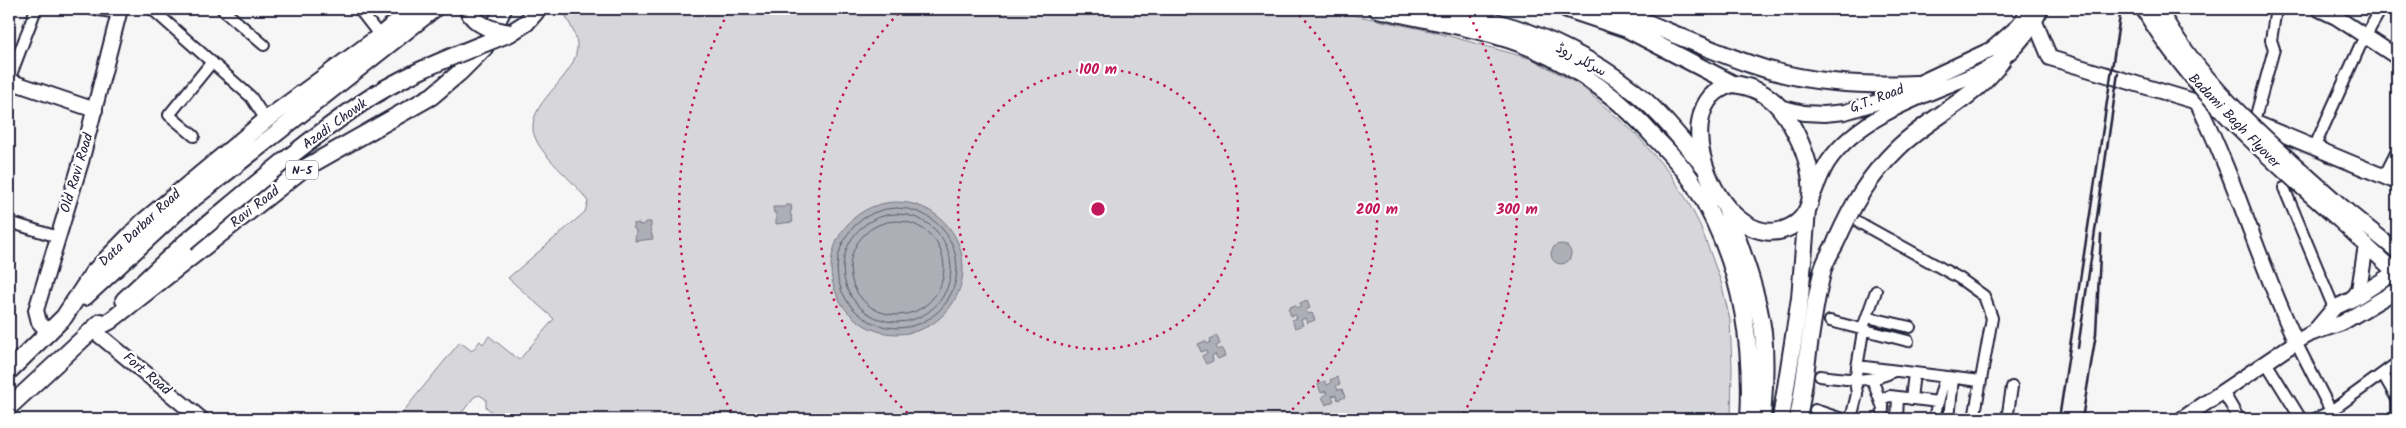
<svg xmlns="http://www.w3.org/2000/svg" width="2406" height="428" font-family="Kalam,'Playpen Sans Arabic',sans-serif">
  <style>
    .green { fill: #d7d7db; stroke: #7c7c8b }
    .water { fill: #aeaeb7; stroke: #767685 }
    .lines { fill: none; stroke-linecap: round; stroke-linejoin: round }
    .shore { stroke: #5a5a6d; stroke-width: 1 }
    .street-casing { stroke: #22223b; stroke-width: 14 }
    .secondary-casing { stroke: #22223b; stroke-width: 18 }
    .primary-casing { stroke: #22223b; stroke-width: 20 }
    .street { stroke: #fff; stroke-width: 10 }
    .secondary { stroke: #fff; stroke-width: 14 }
    .primary { stroke: #fff; stroke-width: 16 }
    .rail { stroke: #22223b; stroke-width: 2.5 }
    .secondary-bridge-casing { stroke: #22223b; stroke-width: 18; stroke-linecap: butt }
    .primary-bridge-casing { stroke: #22223b; stroke-width: 20; stroke-linecap: butt }
    .secondary-bridge { stroke: #fff; stroke-width: 14 }
    .primary-bridge { stroke: #fff; stroke-width: 16 }
    .ring { fill: none; stroke: #c2185b; stroke-width: 2.5; stroke-dasharray: 2.5 5 }
    .labels { text-anchor: middle; dominant-baseline: central; stroke-width: 4.5; stroke-linejoin: round; paint-order: stroke }
    .shield { fill: #fff; stroke: #646476; stroke-width: 1 }
    .shield-label { font-size: 12px; font-weight: bold; fill: #22223b }
    .street-label { font-size: 14px; fill: #22223b; stroke: #fff }
    .centre { fill: #c2185b; stroke: #fff; stroke-width: 2.5 }
    .ring-label { font-size: 15px; text-anchor: middle; font-weight: bold; fill: #c2185b; stroke: #fff; stroke-width: 4.5; stroke-linejoin: round; paint-order: stroke }
  </style>
  <rect width="100%" height="100%" fill="#f6f6f7"/>
  <filter id="ink" filterUnits="userSpaceOnUse"><feTurbulence type="fractalNoise" baseFrequency=".02" numOctaves="2"/><feDisplacementMap in="SourceGraphic" scale="10" xChannelSelector="R" yChannelSelector="G"/><feConvolveMatrix kernelMatrix="1 2 1 2 8 2 1 2 1" color-interpolation-filters="sRGB"/></filter>
  <g filter="url(#ink)">
    <!-- green -->
    <path class="green" d="M562,9H1324L1431,31L1532,59L1580,85L1636,134L1671,175L1687,200L1700,225L1721,282L1730,320L1732,367L1731,419H501L486,407V399L479,395L474,397L457,419H397L460,342L472,351L480,341L483,344L489,336L519,360L554,319L508,278L585,212L588,202C577,182 536,154 533,130C530,99 579,76 577,44C576,33 567,19 562,9Z"/>
    <!-- water -->
    <path class="water" d="M831 268a66 66 0 1 1 132 0a66 66 0 1 1-132 0Z
      M786,205H791L792,210L790,211L793,222L776,224V213H774L773,207H785Z
      M645,222H651V227L650,228L653,239L635,241L636,230L634,229L633,224L639,223V225L645,224Z
      M1551 254a10 10 0 1 1 20 0a10 10 0 1 1-20 0Z
      M1307,301L1310,308L1306,310L1308,314L1312,313L1315,320L1307,323L1305,318L1301,320L1303,325L1295,328L1292,320L1297,318L1296,315L1291,316L1288,308L1295,305L1297,308L1301,307L1300,303Z
      M1217,336L1220,344L1216,346L1218,350L1222,348L1225,356L1218,359L1215,354L1212,356L1213,361L1206,364L1202,356L1207,353L1206,350L1201,352L1198,344L1205,341L1207,344L1211,342L1210,339Z
      M1337,377L1340,384L1336,386L1338,390L1342,389L1345,397L1338,400L1336,395L1332,396L1334,401L1326,405L1322,397L1327,394L1326,391L1321,393L1318,384L1325,381L1327,385L1331,383L1330,380Z"/>
    <g class="lines">
      <!-- shore -->
      <path class="shore" d="M837 268a60 60 0 1 1 120 0a60 60 0 1 1-120 0Z
        M843 268a54 54 0 1 1 108 0a54 54 0 1 1-108 0Z
        M850 268a47 47 0 1 1 94 0a47 47 0 1 1-94 0Z"/>
      <!-- street casing -->
      <g class="street-casing">
        <path id="street" d="M91,9L120,13
          M152,9L251,97L266,120
          M222,9L264,45
          M359,9L380,36
          M9,80L36,9
          M2256,115L2274,49L2271,40L2276,9
          M194,136L169,115L212,62
          M2314,148L2360,46L2381,9
          M2384,177L2397,151
          M2284,188L2334,308
          M9,222L58,237
          M1860,223L1959,278L1984,296L1992,318L1974,419
          M1867,317L1910,327
          M1830,321L1908,341
          M2296,342L2335,419
          M2267,364L2301,419
          M1857,366L1980,381
          M2383,374L2397,399
          M1820,376C1846,379 1871,384 1894,371
          M1872,379L1883,408L1882,419
          M2222,390L2239,419
          M1880,399L1890,396L1938,402
          M1911,399L1914,373
          M1815,410L1842,419
          M1934,417L1945,377
          M1851,419L1857,394L1855,380L1864,325L1876,291
          M1897,419L1898,397
          M1949,419L1953,378
          M2007,419L2012,387
          M2315,419L2331,411L2397,363"/>
      </g>
      <!-- secondary casing -->
      <g class="secondary-casing">
        <path id="secondary" d="M2319,9L2336,17L2397,57
          M2035,22L2050,58L2197,102C2236,180 2259,263 2296,342
          M9,81L95,110
          M1779,107L1804,113L1824,114L1845,112L1881,101L1992,49L2015,29L2031,9
          M2246,119L2397,182
          M1812,197C1817,186 1821,173 1828,162C1861,113 1934,92 1986,70C2011,54 2028,36 2041,9
          M2346,210L2397,251
          M2340,221L2397,274
          M2353,298L2359,290L2366,245
          M93,330L201,419
          M49,333L39,322L36,310L81,162L120,9
          M2313,333L2334,308L2353,299L2397,271
          M2182,419L2296,342L2312,333L2342,323L2397,290"/>
      </g>
      <!-- primary casing -->
      <g class="primary-casing">
        <path id="primary" d="M1377,9C1426,20 1488,29 1534,49C1580,69 1623,101 1655,138C1669,152 1684,168 1694,184C1739,256 1754,335 1749,419
          M1424,9C1449,14 1475,16 1499,23C1543,35 1595,60 1631,89C1659,110 1681,140 1704,166
          M1567,9L1627,29L1733,84
          M1613,9C1659,27 1704,48 1750,64C1804,83 1860,86 1916,84
          M510,33L526,23L538,9
          M1733,84C1751,86 1768,94 1779,107C1801,133 1832,203 1792,226C1724,264 1657,102 1733,84Z
          M1726,207C1740,247 1757,289 1763,332C1766,361 1764,390 1762,419
          M85,297L180,209L434,9
          M124,300L185,243
          M93,330L110,321L303,169L432,96L459,73L484,48L503,9
          M9,371L64,317L93,273L142,223L266,120L380,36L412,9
          M9,407L101,322
          M1781,419L1800,298L1807,210
          M1798,419C1807,371 1810,321 1822,273C1824,262 1831,252 1836,242C1853,204 1868,177 1898,148C1931,116 1976,99 2002,60"/>
      </g>
      <!-- street -->
      <use href="#street" class="street"/>
      <!-- secondary -->
      <use href="#secondary" class="secondary"/>
      <!-- primary -->
      <use href="#primary" class="primary"/>
      <!-- rail -->
      <path class="rail" d="M2078,348L2118,73
        M2059,419L2121,9
        M2082,419L2096,334L2101,235"/>
      <!-- secondary-bridge casing -->
      <g class="secondary-bridge-casing">
        <path id="secondary-bridge" d="M2143,9C2193,93 2267,157 2340,221
          M2159,9C2204,90 2278,149 2346,210"/>
      </g>
      <!-- primary-bridge casing -->
      <g class="primary-bridge-casing">
        <path id="primary-bridge" d="M467,9C476,26 492,30 510,33
          M185,243C242,196 298,147 359,105C405,73 459,54 510,33"/>
      </g>
      <!-- secondary-bridge -->
      <use href="#secondary-bridge" class="secondary-bridge"/>
      <!-- primary-bridge -->
      <use href="#primary-bridge" class="primary-bridge"/>
    </g>
  </g>
  <!-- distance rings -->
  <g class="ring">
    <circle cx="1098" cy="209" r="140"/>
    <path d="M913 418A279 279 0 0 1 902 10M1294 10A279 279 0 0 1 1283 418"/>
    <path d="M735 418A419 419 0 0 1 730 9M1466 9A419 419 0 0 1 1461 418"/>
  </g>
  <g class="labels">
    <!-- shield labels -->
    <rect class="shield" x="286" y="160.5" width="32" height="19" rx="4"/>
    <g class="shield-label">
      <text x="302" y="170">N-5</text>
    </g>
    <!-- street labels -->
    <g class="street-label">
      <text transform="translate(1581 60) rotate(28)">سرکلر روڈ</text>
      <text transform="translate(1877 99) rotate(-21)">G.T. Road</text>
      <text transform="translate(2234 121) rotate(46)">Badami Bagh Flyover</text>
      <text transform="translate(335 124) rotate(-36)">Azadi Chowk</text>
      <text transform="translate(77 173) rotate(-73)">Old Ravi Road</text>
      <text transform="translate(255 207) rotate(-38)">Ravi Road</text>
      <text transform="translate(140 228) rotate(-43)">Data Darbar Road</text>
      <text transform="translate(147 374) rotate(40)">Fort Road</text>
    </g>
  </g>
  <circle cx="1098" cy="209" r="8" class="centre"/>
  <g class="ring-label">
    <text x="1098" y="74">100 m</text>
    <text x="1377" y="214">200 m</text>
    <text x="1517" y="214">300 m</text>
  </g>
  <!-- margin -->
  <rect width="2406" height="428" fill="none" stroke="#fff" stroke-width="30"/>
  <rect x="15" y="15" width="2376" height="398" fill="none" stroke="#22223b" stroke-width="2" filter="url(#ink)"/>
</svg>
